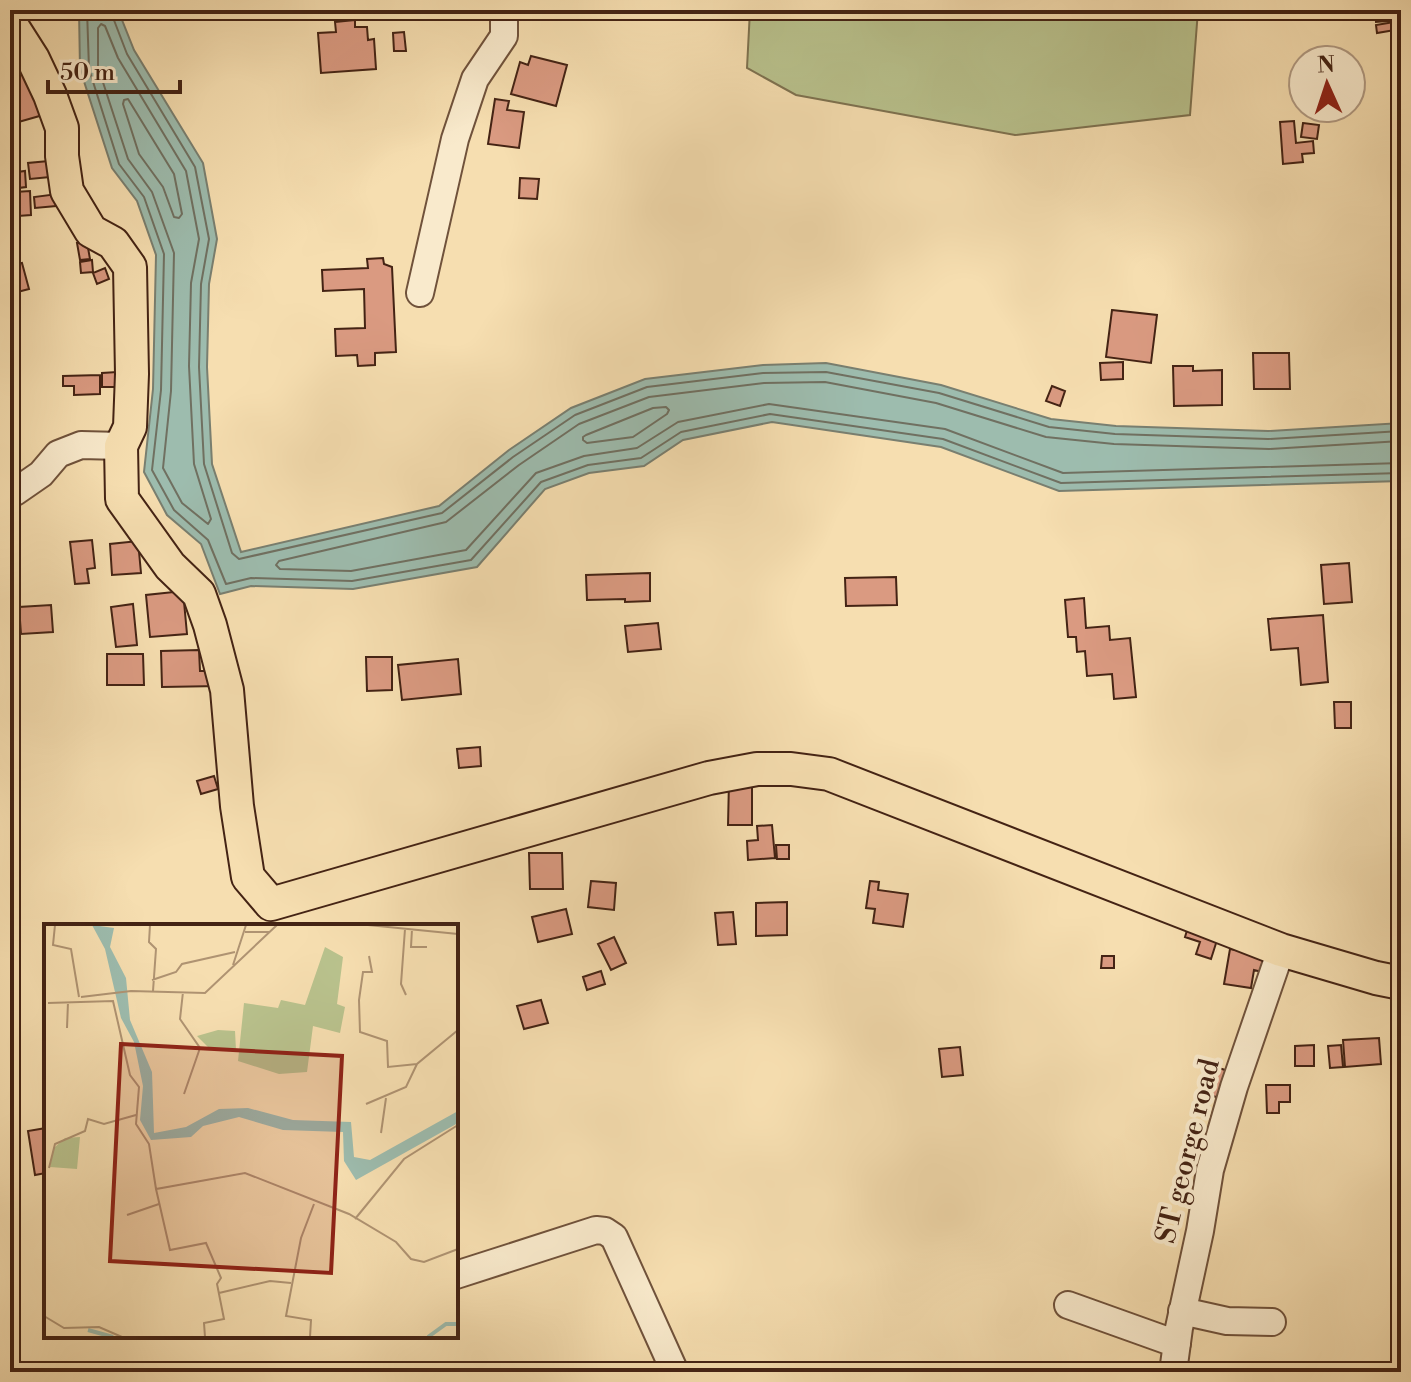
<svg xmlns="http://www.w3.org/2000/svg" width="1411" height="1382" font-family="'Libre Bodoni',serif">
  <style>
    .green { fill: #b9c28d; stroke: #7e7250; stroke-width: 2 }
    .water { fill: #9dbcae; stroke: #797f70; stroke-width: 2 }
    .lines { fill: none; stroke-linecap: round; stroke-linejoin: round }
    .shore { stroke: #707061; stroke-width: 2 }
    .building { fill: #da9a81; stroke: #442314; stroke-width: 2 }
    .minor-casing { stroke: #70523b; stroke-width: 30 }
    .major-casing { stroke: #442314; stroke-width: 36 }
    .minor { stroke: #f9eacc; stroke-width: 26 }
    .major { stroke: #f6deb0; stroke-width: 32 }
    .labels { text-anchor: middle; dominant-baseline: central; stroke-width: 8; stroke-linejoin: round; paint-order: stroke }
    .street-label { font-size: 28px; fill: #442314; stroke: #f9eacc }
    .inset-river { fill: none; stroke: #9dbcae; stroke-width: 4 }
    .inset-road { fill: none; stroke: #af9372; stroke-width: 2 }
    .view { fill: #8f2418; fill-opacity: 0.15; stroke: #8f2418; stroke-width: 4 }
    .inset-edge { fill: none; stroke: #442314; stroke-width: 4 }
  </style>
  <rect width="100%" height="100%" fill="#f6deb0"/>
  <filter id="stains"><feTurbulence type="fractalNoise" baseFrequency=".0025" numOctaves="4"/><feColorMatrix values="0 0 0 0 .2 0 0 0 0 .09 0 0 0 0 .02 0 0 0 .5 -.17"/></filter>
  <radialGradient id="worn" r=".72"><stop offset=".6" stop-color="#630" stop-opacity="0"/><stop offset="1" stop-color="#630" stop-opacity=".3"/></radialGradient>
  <!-- green -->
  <path class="green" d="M750,10H1198L1190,115L1015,135L796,95L747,68Z"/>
  <!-- water -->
  <path class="water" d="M79,10H118L134,50L203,163L217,239L209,284L207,367L212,464L241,552L439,506L509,450L571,408L645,379L763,365L826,363L941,385L1051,419L1116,426L1268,431L1401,423V481L1059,491L941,447L772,422L683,440L644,466L589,473L545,489L477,567L353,589L251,586L220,594L201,544L167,515L144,472L153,389L156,255L137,201L112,168L80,69Z"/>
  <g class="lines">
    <!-- shore -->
    <path class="shore" d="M87,10L89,69L119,164L144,197L164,254L161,390L152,470L174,510L208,540L226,584L251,578L352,581L471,560L541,482L588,465L641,458L681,432L770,414L943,439L1061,483L1401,473
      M111,10L112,15L127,54L195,167L209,239L201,284L199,367L204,464L232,553L239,559L442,513L513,457L575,415L647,387L763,373L826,372L939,393L1049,427L1115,434L1268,439L1401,431
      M101,24L105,26L118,58L186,171L199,239L191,283L189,366L194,464L211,519L208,524L182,503L163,468L171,391L174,253L152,192L128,159L98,67V28Z
      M128,99L174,174L182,214L179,218L174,217L163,187L139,154L123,104L124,100Z
      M666,407L669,410L667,414L633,437L587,443L583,440V437L586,435L653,408Z
      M1401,441L1269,449L1114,444L1046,437L936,403L825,382L764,383L649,397L579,424L519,465L446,522L279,561L276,565L280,569L351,571L466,550L536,473L584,456L637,448L678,422L769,404L945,429L1063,473L1401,463"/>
  </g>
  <!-- building -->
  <path class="building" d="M1375,10H1397L1398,20L1376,22Z
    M355,20V27H367L368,40L374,39L376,69L321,73L318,33L336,32L335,22Z
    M1400,21L1401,29L1377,33L1376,25Z
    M404,32L406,51H394L393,33Z
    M531,56L567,65L556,106L511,94L520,62L528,65Z
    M28,68L43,115L15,123L10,106V73Z
    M495,99L509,101L507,110L524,112L519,148L488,144Z
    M1294,121L1296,143L1313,141L1314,153L1302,154L1303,162L1283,164L1280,122Z
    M1303,123L1319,125L1317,139L1301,137Z
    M59,160L60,176L30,179L28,163Z
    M25,171L26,187L10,189V173Z
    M520,178L539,179L537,199L519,198Z
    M30,191L31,215L18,216L17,206L10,207V197H16L15,192Z
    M65,193L67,205L35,208L34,197Z
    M19,232V244H10V233Z
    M87,242L90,259L80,260L77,243Z
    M383,258L384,264L392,267L396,352L375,353V365L358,366L357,355L336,356L335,329L365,328L364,289L323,291L322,270L368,268L367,259Z
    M92,260L93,272L81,273L80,262Z
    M22,263L29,289L10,294V265Z
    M105,268L109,279L97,284L93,273Z
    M1112,310L1157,315L1151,363L1106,357Z
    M1253,353H1289L1290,389H1254Z
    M1123,362V379L1101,380L1100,363Z
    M1173,366H1193V371L1222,370V405L1174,406Z
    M117,372V387H102V373Z
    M100,375V394L74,395V386H63V376Z
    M1052,386L1065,391L1060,406L1046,401Z
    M92,540L95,568L87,569L89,583L75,584L70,542Z
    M138,541L141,573L112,575L110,544Z
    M1349,563L1352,602L1324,604L1321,565Z
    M650,573V601L625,602V599L587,600L586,575Z
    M896,577L897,605L846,606L845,578Z
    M183,591L187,634L150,637L146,595Z
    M1084,598L1086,628L1109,626L1110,640L1130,638L1136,697L1114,699L1112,674L1087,676L1085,651L1077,652L1076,637H1068L1065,600Z
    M133,604L137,645L116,647L111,607Z
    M51,605L53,632L21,634L19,607Z
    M1323,615L1328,682L1301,685L1298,648L1271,650L1268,619Z
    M658,623L661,649L628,652L625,626Z
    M199,650L200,671H219V686L162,687L161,651Z
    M107,654H143L144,685H107Z
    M366,657H392V690L367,691Z
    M458,659L461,694L402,700L398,665Z
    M1334,702H1351V728H1335Z
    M480,747L481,766L459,768L457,749Z
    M214,776L218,789L201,794L197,781Z
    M729,781L752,782V825H728Z
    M772,825L775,858L748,860L747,841L758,840L757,826Z
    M776,845H789V859H777Z
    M529,853H562L563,889H530Z
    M591,881L616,883L614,910L588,907Z
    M870,881L879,882L878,890L908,894L903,927L873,923L875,909L866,908Z
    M787,902V935L756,936V903Z
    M566,909L572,934L538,942L532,917Z
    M733,912L736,944L718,945L715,913Z
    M1188,927L1218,937L1211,959L1196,954L1200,942L1185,937Z
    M614,937L626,963L611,970L598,944Z
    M1230,949L1265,955L1262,972L1254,970L1251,988L1224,984Z
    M1102,956H1114V968H1101Z
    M601,971L605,984L587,990L583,977Z
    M541,1000L548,1023L524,1029L517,1006Z
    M1379,1038L1381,1064L1345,1067L1343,1040Z
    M1314,1045V1066H1295V1046Z
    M1341,1045L1343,1067L1330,1068L1328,1046Z
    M960,1047L963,1075L942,1077L939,1049Z
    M1213,1066L1231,1072L1222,1099L1204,1093Z
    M1266,1085H1290V1102H1279V1113H1267Z
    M46,1128V1173L35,1175L28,1131Z"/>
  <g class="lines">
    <!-- minor casing -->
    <g class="minor-casing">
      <path id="minor" d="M420,293L455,139L475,79L504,36V10
        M10,493L15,492L41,474L58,454L81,445L121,446
        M456,1275L596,1230L605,1231L614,1237L675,1372
        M1068,1305L1177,1344
        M1182,1311L1227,1321L1272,1322
        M1173,1372L1179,1328L1200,1231L1210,1170L1234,1087L1281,950"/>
    </g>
    <!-- major casing -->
    <g class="major-casing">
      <path id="major" d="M10,18L12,26L33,59L50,95L62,128V156L67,191L91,231L113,243L130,267L132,374L130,427L121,446L122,499L170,566L199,594L210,625L227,690L237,806L248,877L271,904L709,778L757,769H791L829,774L1281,950L1376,978L1401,983"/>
    </g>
    <!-- minor -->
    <use href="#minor" class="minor"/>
    <!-- major -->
    <use href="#major" class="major"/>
  </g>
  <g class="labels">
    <!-- street labels -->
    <g class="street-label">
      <text transform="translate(1188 1151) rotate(-76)">ST george road</text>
    </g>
  </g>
  <!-- overview -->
  <g transform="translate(44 924)">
    <rect width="414" height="414" fill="#f6deb0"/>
    <path d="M281,23L299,33L293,80L301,83L296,109L269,102L263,148L235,150L194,137L200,79L234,84L237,76L261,81ZM174,106L191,107L192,126L166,125L153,112ZM36,213L33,245L6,243L10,224L21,214Z" fill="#b9c28d"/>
    <path d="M48,1L70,4L66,23L82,54L86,96L108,148L110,209L142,203L175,185L204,184L249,196L307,198L310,233L326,236L414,187V199L312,256L300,237L299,208L239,206L195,193L159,202L147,213L107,216L96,196L99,162L90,118L77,94L61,25Z" fill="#9dbcae"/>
    <path class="inset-river" d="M44,406L69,413M384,413L402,400H414"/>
    <path class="inset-road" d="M11,1L9,21L27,25L35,73M106,1L105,18L112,25L109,67M324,1L414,10M361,5L357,60L362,71M368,5L367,23H383M201,8H226M325,32L328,48H319L315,76L316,108L343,117L344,143L373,140M189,41L202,1M108,56L132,48L138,40L191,28M139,68L136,95L156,124L140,170M37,73L87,67L161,69L233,1M4,79L69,77L86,151L95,163L92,200L105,220L112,265L201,249L305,290L352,318L367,335L380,338L414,325M23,104L24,78M322,180L362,163L373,140L414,106M337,209L342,174M5,244L11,220L41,207L44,195L60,200L92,191M112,265L126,326L162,319L177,354L173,360L180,395L160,399L161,413M83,291L115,280M311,295L360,235L414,201M175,369L226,357L247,359M0,392L20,404L55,403L78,413M266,413L267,396L242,392L257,314L270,280"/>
    <path class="view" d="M77,120L298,132L287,349L66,337Z"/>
    <rect width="414" height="414" class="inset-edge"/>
  </g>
  <!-- margin -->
  <rect width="1411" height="1382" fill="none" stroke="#f6deb0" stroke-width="40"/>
  <rect x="12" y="12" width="1387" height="1358" fill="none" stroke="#442314" stroke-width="4"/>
  <rect x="20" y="20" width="1371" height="1342" fill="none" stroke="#442314" stroke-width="2"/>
  <!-- north arrow -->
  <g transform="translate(1327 84) rotate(357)"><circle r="38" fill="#f9eacc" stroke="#b19a82" stroke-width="2"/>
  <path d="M0-6L14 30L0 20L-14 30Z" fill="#8f2418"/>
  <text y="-12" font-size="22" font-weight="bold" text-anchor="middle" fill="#442314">N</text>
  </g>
  <!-- scale -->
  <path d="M48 80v12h132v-12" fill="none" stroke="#442314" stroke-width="4"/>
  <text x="60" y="80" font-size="24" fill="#442314" stroke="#f9eacc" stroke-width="6" paint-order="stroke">50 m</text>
  <rect width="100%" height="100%" filter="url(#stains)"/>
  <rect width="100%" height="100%" fill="url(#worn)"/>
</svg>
